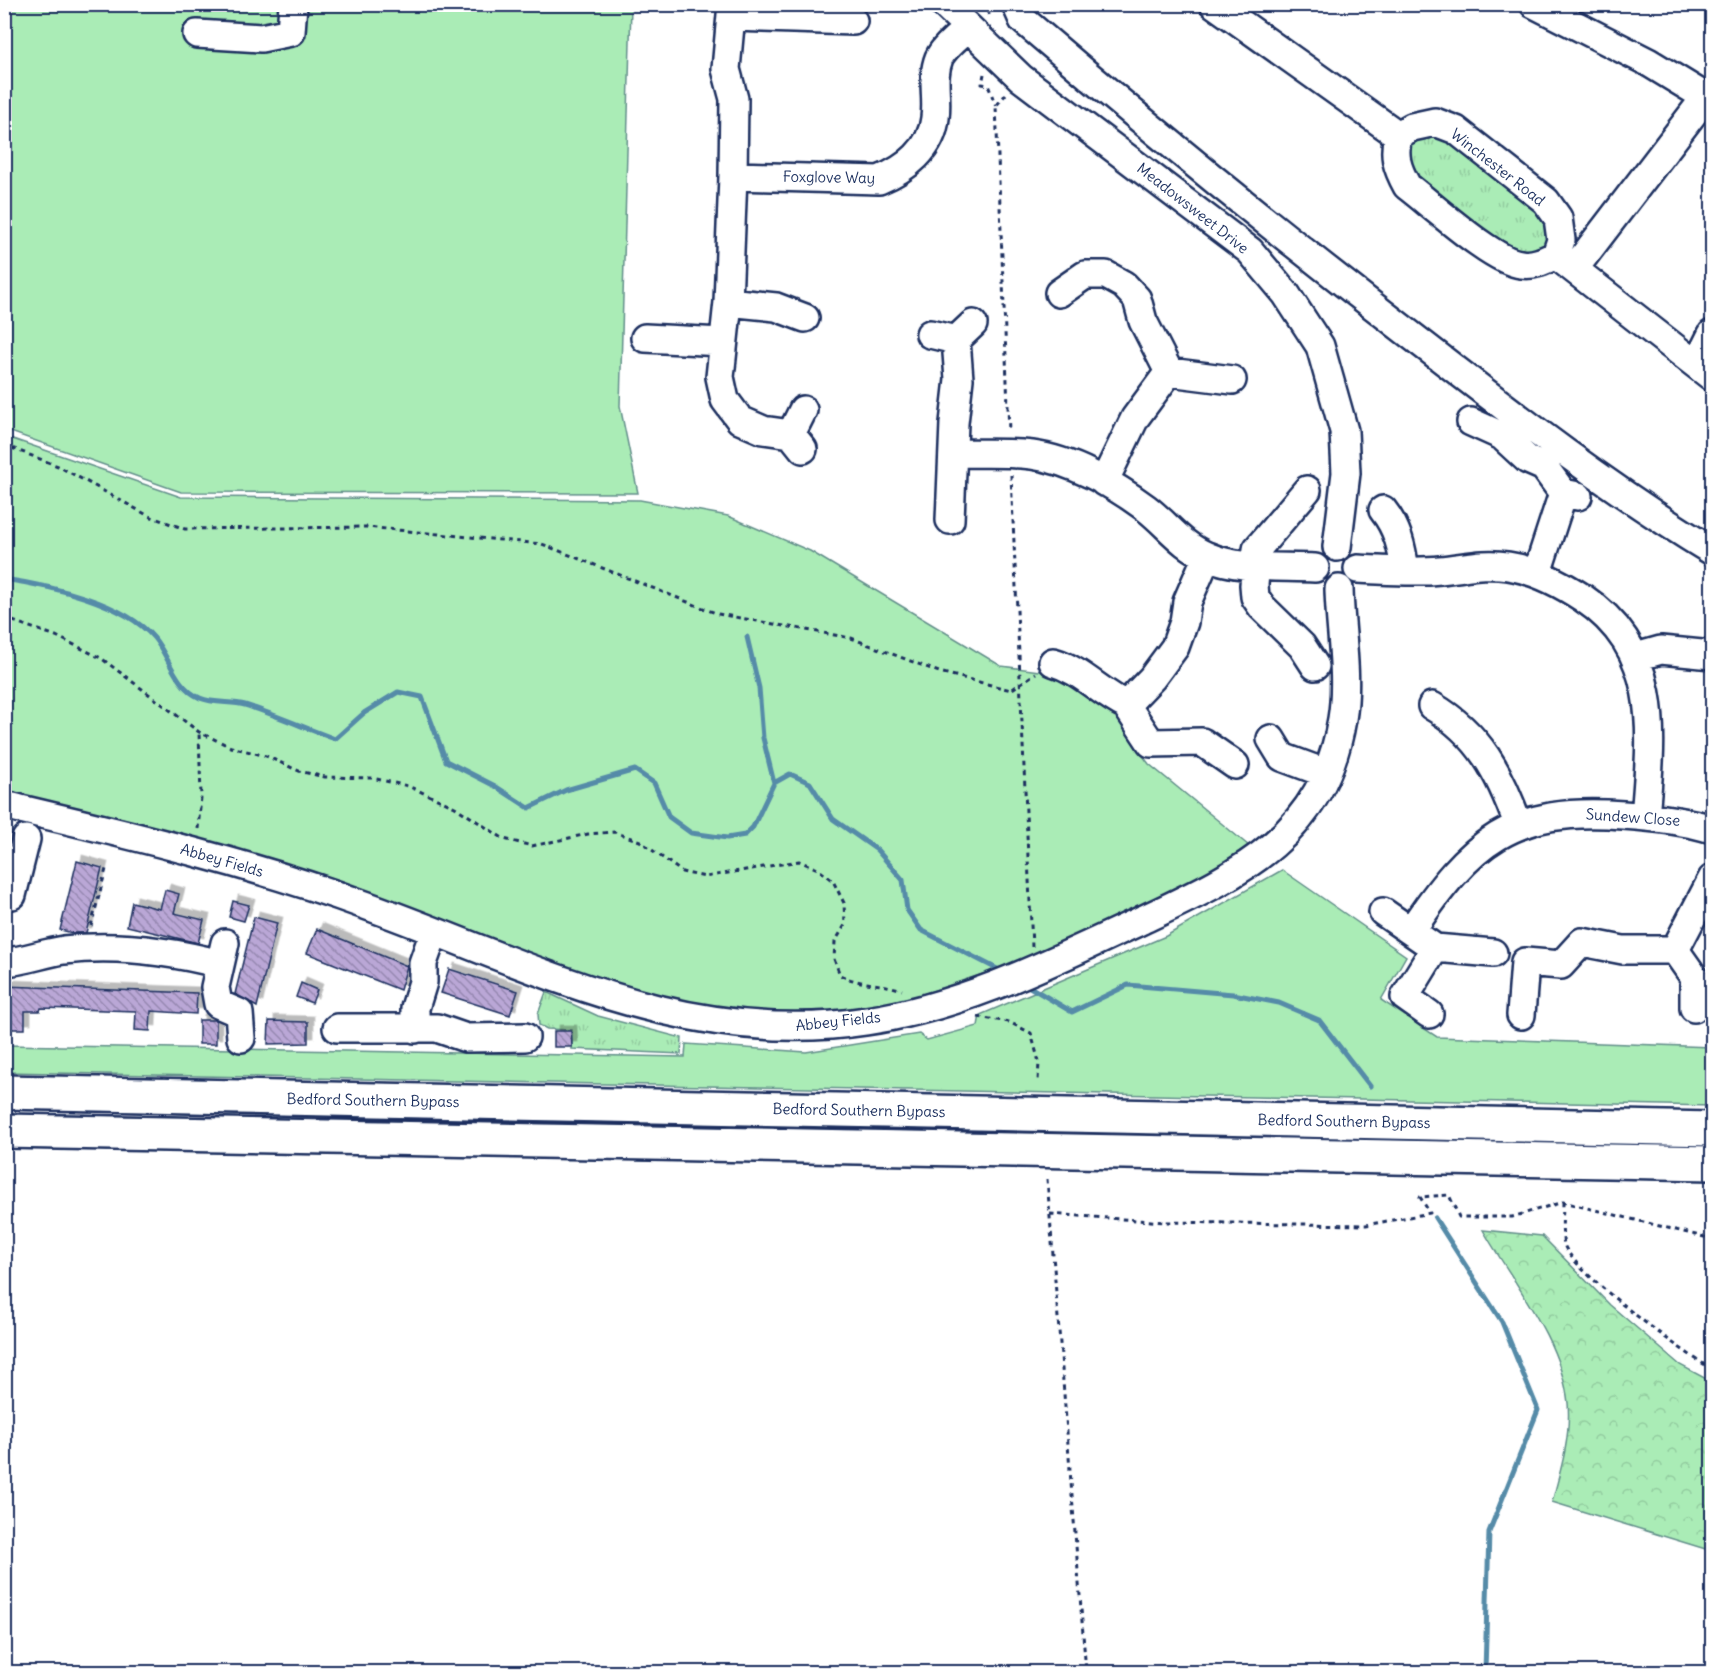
<svg xmlns="http://www.w3.org/2000/svg" width="1717" height="1677" font-family="Delius,sans-serif">
  <style>
    .grass { fill: url(#grass-tufts); stroke: #628e8a; stroke-width: 1.5 }
    .forest { fill: url(#forest-crowns); stroke: #628e8a; stroke-width: 1.5 }
    .park { fill: #aaecb6; stroke: #628e8a; stroke-width: 1.5 }
    .lines { fill: none; stroke-linecap: round; stroke-linejoin: round }
    .stream { stroke: #558ba8; stroke-width: 5 }
    .building { fill: url(#building-back-hatch); stroke: #1b2f5e; stroke-width: 1.5; filter: url(#shadow) }
    .minor-casing { stroke: #1b2f5e; stroke-width: 32 }
    .highway-casing { stroke: #1b2f5e; stroke-width: 38 }
    .path { stroke: #1b2f5e; stroke-width: 3; stroke-dasharray: 4.5 4.5; stroke-linecap: butt }
    .minor { stroke: #fff; stroke-width: 27 }
    .highway { stroke: #fff; stroke-width: 33 }
    .labels { text-anchor: middle; dominant-baseline: central; stroke-width: 4.5; stroke-linejoin: round; paint-order: stroke }
    .street-label { font-size: 15px; fill: #1b2f5e; stroke: #fff }
  </style>
  <defs>
    <pattern id="grass-tufts" width="24" height="20" patternUnits="userSpaceOnUse" patternTransform="scale(1.5)"><rect width="24" height="20" fill="#aaecb6"/><path d="M3 7l-1-3M5 7V3M7 7l1-3M15 17l-1-3M17 17v-4M19 17l1-3" fill="none" stroke="#92cb9f"/></pattern>
    <pattern id="forest-crowns" width="20" height="18" patternUnits="userSpaceOnUse" patternTransform="scale(1.5)"><rect width="20" height="18" fill="#aaecb6"/><path d="M2 6a3 3 0 1 1 6 0M12 15a3 3 0 1 1 6 0" fill="none" stroke="#92cb9f"/></pattern>
    <pattern id="building-back-hatch" width="6" height="6" patternUnits="userSpaceOnUse" patternTransform="scale(1.5)"><rect width="6" height="6" fill="#baa7d6"/><path d="M-1 5l2 2M0 0l6 6M5-1l2 2" fill="none" stroke="#9688b1"/></pattern>
    <filter id="shadow"><feDropShadow dx="5.5" dy="-5.5" stdDeviation="0" flood-color="#0004"/></filter>
  </defs>
  <rect width="100%" height="100%" fill="#fff"/>
  <filter id="ink" filterUnits="userSpaceOnUse"><feTurbulence type="fractalNoise" baseFrequency=".0167" numOctaves="2"/><feDisplacementMap in="SourceGraphic" scale="12" xChannelSelector="R" yChannelSelector="G"/><feConvolveMatrix kernelMatrix="1 2 1 2 8 2 1 2 1" color-interpolation-filters="sRGB"/></filter>
  <g filter="url(#ink)">
    <!-- grass -->
    <path class="grass" d="M1421,133L1451,137L1539,206L1547,223L1548,239L1544,248L1532,255L1503,250L1409,171L1410,140Z
      M546,992L598,1016L682,1038L681,1054L572,1049V1030L547,1029L539,1025L538,1014Z"/>
    <!-- forest -->
    <path class="forest" d="M1483,1230L1542,1236L1610,1305L1680,1365L1712,1382V1551L1552,1502C1561,1470 1571,1436 1568,1403C1561,1340 1514,1284 1483,1230Z"/>
    <!-- park -->
    <path class="park" d="M5,5H631L620,406L638,493L181,492L5,430Z
      M4,436L181,497L640,500L728,516L810,551L1001,666L1070,675L1097,703L1123,712L1134,744L1149,764L1254,850L1069,945L902,1001L804,1019L685,1008L293,873L5,792Z
      M1282,870L1406,956L1381,1000L1437,1037L1712,1047V1106L5,1072V1045L685,1057L686,1044L806,1052L919,1034L927,1040L978,1026L980,1015L1166,936Z"/>
    <g class="lines">
      <!-- stream -->
      <path class="stream" d="M4,579C50,586 124,602 154,638C169,656 175,687 200,698C214,704 232,701 245,705C276,715 305,728 335,739L364,713L398,692L422,697L446,761L495,786L529,808L566,790L635,770L654,783L669,817L691,833L727,838L745,835L753,827L774,783L790,774L810,783L833,819L877,850L903,880L907,910L921,930L1005,973
        M747,637L759,688L763,738L774,783
        M1023,983L1072,1012L1128,985L1233,994L1279,1003L1319,1020L1370,1086
        M1435,1218L1502,1322L1538,1410L1489,1532L1485,1672"/>
    </g>
    <!-- building -->
    <path class="building" d="M77,861L102,868L86,933H73L60,930Z
      M165,890L179,894L174,913L204,920L198,943L127,926L132,902L160,909Z
      M233,901L249,905L244,921L229,917Z
      M254,917L277,923L257,1007L235,994Z
      M317,929L407,966L400,990L307,953Z
      M449,969L518,991L510,1015L441,993Z
      M301,983L317,990L312,1003L296,997Z
      M4,986L197,993L196,1014L151,1011L150,1031L135,1030L136,1011L41,1008L40,1011H25V1029H9L10,1010H4Z
      M199,1020H216V1044H199Z
      M269,1021L308,1022V1043L268,1044Z
      M554,1031H571L572,1047H554Z"/>
    <g class="lines">
      <!-- minor casing -->
      <g class="minor-casing">
        <path id="minor" d="M732,4L726,69L734,99L733,176L728,302L720,377L725,400L740,420L763,430L791,434L803,449
          M944,4L1021,78L1250,251L1286,294L1320,346L1344,431L1346,473L1337,547
          M1016,4L1023,20C1154,132 1288,241 1425,346C1518,418 1611,490 1712,551
          M1214,4L1398,135
          M1534,4L1648,62L1712,101
          M731,17L853,21
          M197,34L261,38L291,32L293,4
          M1435,122L1456,130L1546,201L1558,218L1561,240L1556,255C1544,261 1534,266 1521,264C1494,262 1431,204 1407,186C1397,168 1393,156 1398,135L1412,127Z
          M733,176L879,180C906,169 932,149 935,118C938,97 931,78 939,58C944,47 959,36 967,28
          M1562,260L1712,377
          M1574,269L1705,98
          M1059,293L1085,275H1106L1124,285L1137,299L1143,321L1169,372
          M728,302L776,307L805,318
          M930,334L956,340L973,324
          M645,338L722,342
          M1697,364L1712,334
          M1471,422L1502,436L1528,460L1544,467L1563,493L1578,496
          M791,434L803,410
          M954,453C980,454 1006,452 1032,455C1071,460 1115,485 1146,508C1167,524 1182,546 1207,556C1239,570 1280,566 1315,568
          M1104,482L1135,418L1169,372L1232,380
          M1307,490L1257,549L1254,585L1255,597L1262,607L1302,646L1315,666
          M1383,510C1398,529 1402,548 1405,571
          M950,520L954,423L959,379L956,340
          M1358,569C1385,570 1413,573 1440,570C1463,568 1484,562 1508,566C1535,570 1560,583 1583,598C1662,651 1652,733 1645,817
          M1537,573L1563,493
          M1636,657L1661,650L1712,655
          M1053,662C1081,670 1099,692 1126,705L1152,678L1175,647L1184,622L1187,602L1207,556
          M1126,705L1151,743L1202,742L1235,765
          M1432,706C1480,734 1500,774 1518,824
          M1271,739L1282,757L1325,773
          M4,805C126,834 247,862 365,905C529,964 685,1049 866,1021C962,1007 1052,962 1140,921C1237,875 1323,838 1342,719C1349,677 1340,631 1339,589
          M4,895H12L26,839
          M1383,912L1435,948L1493,953
          M1411,931C1470,842 1512,806 1623,815C1654,817 1683,820 1712,829
          M225,943L215,987L218,1004L239,1013L241,1038
          M1675,950L1712,879
          M1675,950L1694,977V1008
          M4,962C25,961 43,953 64,950C116,944 170,951 220,964
          M1429,1014L1405,997L1435,948
          M1521,1015L1525,962L1561,965L1582,942L1623,950H1675
          M337,1028H437L466,1038L525,1037
          M415,1029V1008L423,982V963L434,932"/>
      </g>
      <!-- highway casing -->
      <g class="highway-casing">
        <path id="highway" d="M4,1092L1712,1129
          M4,1131L1712,1163"/>
      </g>
      <!-- path -->
      <path class="path" d="M988,4L989,15
        M984,74L982,84L988,85L996,106
        M1006,94L996,106L1009,432
        M4,445L58,466L149,516L185,529L366,527L542,544L718,614L851,638L939,672L1011,690L1036,673
        M1011,475L1032,947
        M4,618L56,636L101,658L199,732L231,747L266,756L299,771L325,777L372,778L408,786L455,807L504,839L532,846L588,834L614,832L640,841L682,872L705,877L799,861L818,869L833,881L844,903L845,925L835,942L834,959L840,975C862,986 879,982 902,990
        M198,829L201,797L199,732
        M91,926L106,869
        M978,1017L1009,1022L1031,1033L1039,1062L1038,1081
        M1047,1179L1086,1672
        M1563,1202C1563,1214 1561,1231 1564,1244C1570,1270 1685,1354 1712,1369
        M1050,1214L1165,1222L1366,1225L1430,1213L1420,1197L1449,1195L1459,1217H1512L1563,1202L1712,1239"/>
      <!-- minor -->
      <use href="#minor" class="minor"/>
      <!-- highway -->
      <use href="#highway" class="highway"/>
    </g>
  </g>
  <g class="labels">
    <!-- street labels -->
    <g class="street-label">
      <text transform="translate(1498 167) rotate(38)">Winchester Road</text>
      <text transform="translate(829 177) rotate(1)">Foxglove Way</text>
      <text transform="translate(1193 208) rotate(38)">Meadowsweet Drive</text>
      <text transform="translate(1633 817) rotate(4)">Sundew Close</text>
      <text transform="translate(222 860) rotate(16)">Abbey Fields</text>
      <text transform="translate(838 1021) rotate(-6)">Abbey Fields</text>
      <text transform="translate(373 1100) rotate(1)">Bedford Southern Bypass</text>
      <text transform="translate(859 1110) rotate(1)">Bedford Southern Bypass</text>
      <text transform="translate(1344 1121) rotate(1)">Bedford Southern Bypass</text>
    </g>
  </g>
  <!-- margin -->
  <rect width="1717" height="1677" fill="none" stroke="#fff" stroke-width="24"/>
  <rect x="12" y="12" width="1693" height="1653" fill="none" stroke="#1b2f5e" stroke-width="2" filter="url(#ink)"/>
</svg>
